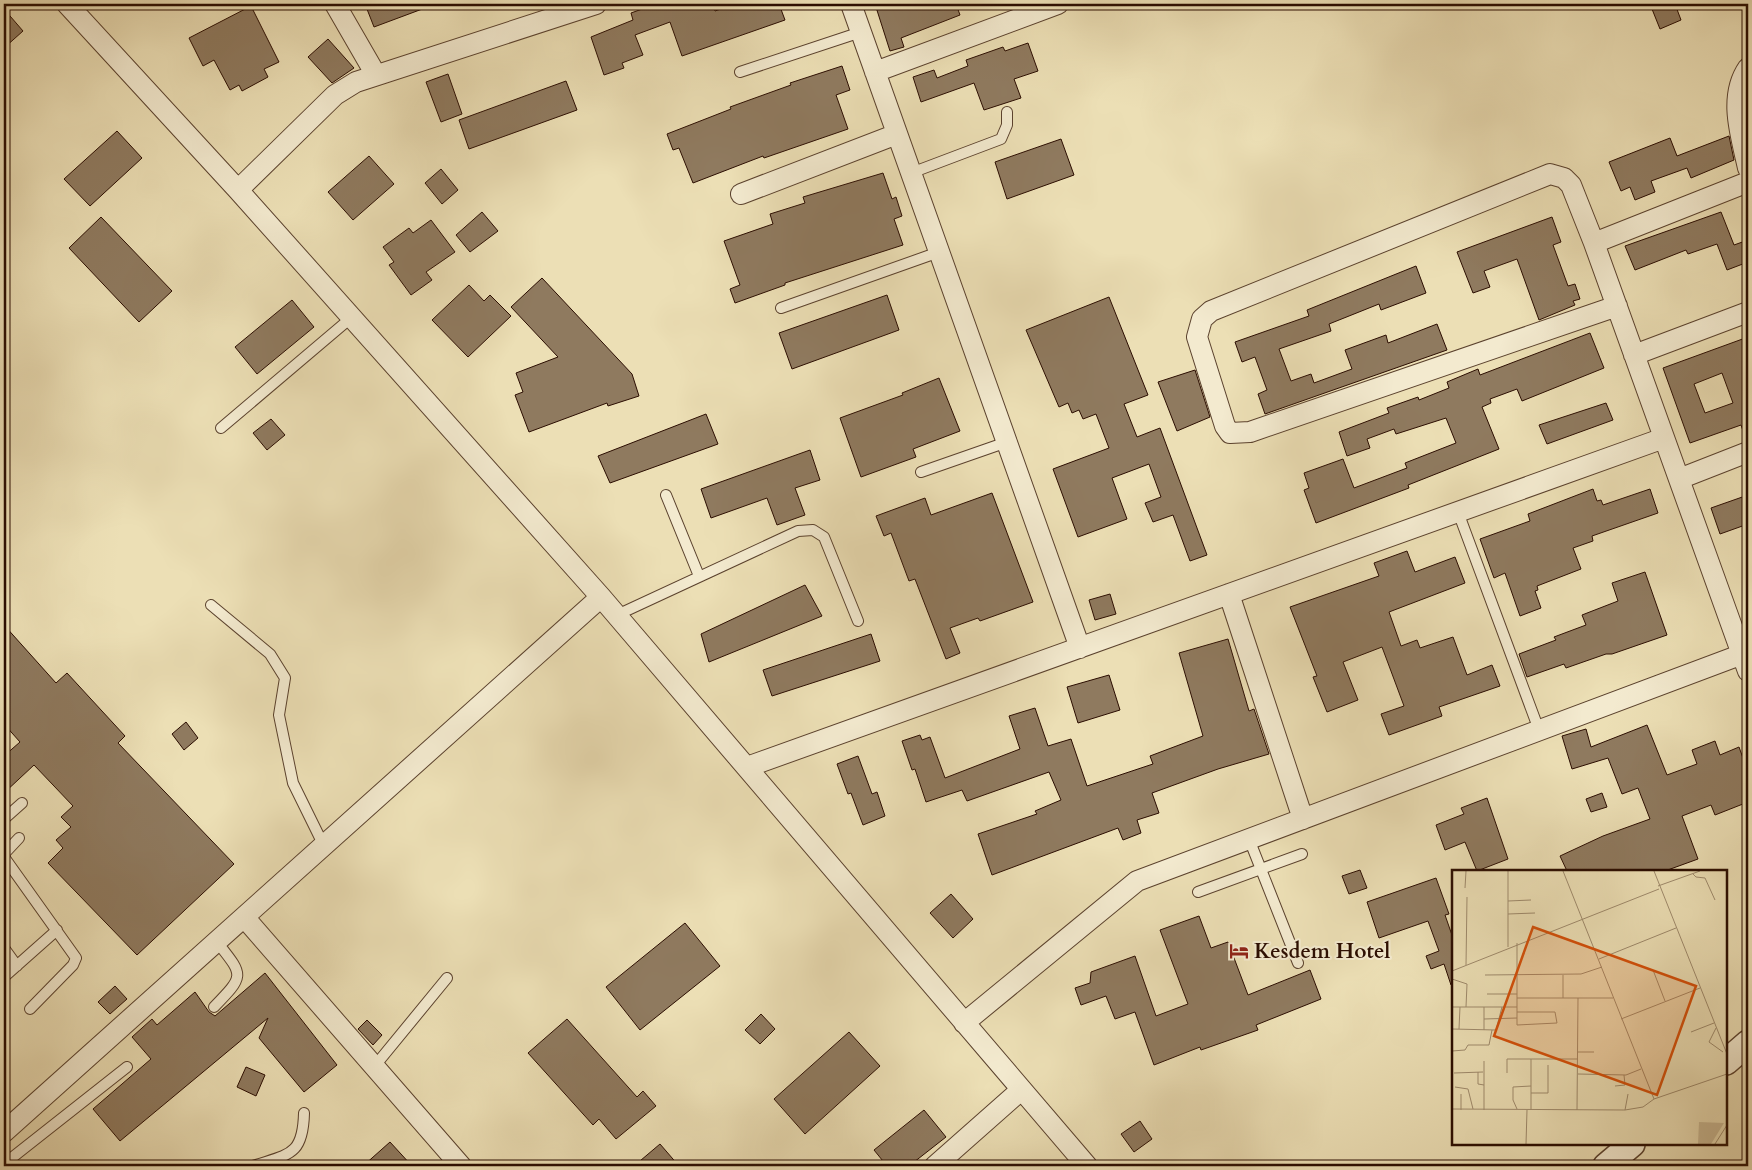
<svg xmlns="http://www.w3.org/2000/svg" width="1752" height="1170" font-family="Cardo,serif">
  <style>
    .building { fill: #8f7a5f; stroke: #2b0d01; fill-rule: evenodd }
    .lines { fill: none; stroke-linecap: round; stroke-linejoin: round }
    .service-casing { stroke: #5b422e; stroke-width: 12 }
    .minor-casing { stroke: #5b422e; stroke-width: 22 }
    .tertiary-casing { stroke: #5b422e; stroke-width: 28 }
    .service { stroke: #f3eacf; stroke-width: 10 }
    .minor { stroke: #f3eacf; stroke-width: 20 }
    .tertiary { stroke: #f3eacf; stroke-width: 25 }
    .labels { text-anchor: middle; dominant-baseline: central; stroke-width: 4; stroke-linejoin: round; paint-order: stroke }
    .poi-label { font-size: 21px; font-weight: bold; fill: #2b0d01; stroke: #f3eacf; text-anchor: start }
    .inset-road { fill: none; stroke: #9f8b6d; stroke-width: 1 }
    .view { fill: #d5510b; fill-opacity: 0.15; stroke: #d5510b; stroke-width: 2.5 }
    .inset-edge { fill: none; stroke: #2b0d01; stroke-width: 2.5 }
  </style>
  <rect width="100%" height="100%" fill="#ecdfb5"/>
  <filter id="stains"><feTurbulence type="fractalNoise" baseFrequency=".004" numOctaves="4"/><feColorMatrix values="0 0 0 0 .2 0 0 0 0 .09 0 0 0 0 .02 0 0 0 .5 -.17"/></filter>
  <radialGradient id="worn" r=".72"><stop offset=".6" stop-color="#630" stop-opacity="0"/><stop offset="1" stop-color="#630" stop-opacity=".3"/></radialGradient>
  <!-- building -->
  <path class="building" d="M365,4H432L433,5L374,27Z
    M656,4H713L715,11L735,4H779L785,20L682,56L670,22L635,35L643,55L622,63L624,68L604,75L591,37L633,20L631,13Z
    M875,4H956L960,15L901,38L904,47L890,51Z
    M1650,4H1675L1681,20L1660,29Z
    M251,6L279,62L264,69L268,77L242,91L239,85L230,90L214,60L203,66L189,38Z
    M4,9L23,31L4,48Z
    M328,39L354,68L332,83L308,57Z
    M1028,43L1038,71L1014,79L1021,98L984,110L974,83L921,102L913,77L934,70L937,78L968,66L966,60L1003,47L1005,51Z
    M842,66L850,90L836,95L848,129L764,158L763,156L693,183L679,148L673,150L667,134L731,109L730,107L791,85L790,83Z
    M448,74L462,114L441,122L426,82Z
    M566,81L577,110L469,149L459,120Z
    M117,131L142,158L90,206L64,179Z
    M1729,136L1734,160L1691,178L1687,168L1651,181L1655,192L1635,200L1630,187L1621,191L1609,162L1670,138L1677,156Z
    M1061,139L1074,175L1007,199L995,162Z
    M369,156L394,184L353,220L328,192Z
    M441,169L458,190L442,204L425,183Z
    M883,173L892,199L896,197L902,216L894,219L903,245L785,283V285L735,303L730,289L740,285L724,241L773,224L770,214L805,203L803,197Z
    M482,212L498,231L470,252L456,235Z
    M1721,212L1734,245L1748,240V262L1727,270L1717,244L1688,254L1686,250L1635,270L1625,246Z
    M101,217L172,291L139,322L69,248Z
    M1552,217L1561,242L1553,245L1568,286L1575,284L1580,299L1573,301L1575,305L1539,320L1517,259L1484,271L1490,287L1473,293L1457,252Z
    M431,220L455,252L426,272L432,280L411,295L389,265L394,262L383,247L409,228L413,233Z
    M1416,266L1426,293L1381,310L1379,304L1329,324L1331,331L1279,349L1291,381L1311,374L1314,383L1352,369L1345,350L1386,335L1388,343L1437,324L1447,350L1265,414L1258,394L1267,390L1255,357L1242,362L1235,342L1309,316L1307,310Z
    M542,278L632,374L639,396L608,406L607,403L529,432L515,395L523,392L516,373L558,357L511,307Z
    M469,285L484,301L490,295L511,316L468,357L432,320Z
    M887,295L899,330L792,369L779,333Z
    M1109,297L1148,395L1124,404L1137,437L1160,428L1207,555L1190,561L1173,515L1153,522L1145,503L1161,497L1149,464L1112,478L1127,519L1078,537L1053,469L1109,448L1096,414L1083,419L1079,410L1072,413L1068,403L1059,407L1026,330Z
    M292,300L314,327L257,374L235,347Z
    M1590,333L1604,368L1522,401L1517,389L1490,399L1491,403L1482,407L1499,449L1408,485L1409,488L1316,523L1304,490L1309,488L1304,473L1343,459L1354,488L1407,468L1405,463L1456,443L1446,418L1396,434L1394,429L1367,439L1370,448L1347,456L1339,432L1389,413L1387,408L1418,397L1419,400L1449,388L1447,382L1478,369L1480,375Z
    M1748,337V440H1746L1741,425L1690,443L1663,368ZM1722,373L1733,403L1705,413L1694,384Z
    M1195,370L1210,417L1177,431L1158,382Z
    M939,378L960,431L913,449L916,457L861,477L840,418L903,395L902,393Z
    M1606,403L1613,420L1547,444L1539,425Z
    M706,414L718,444L610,483L598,456Z
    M271,419L285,435L267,450L253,433Z
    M810,450L820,480L795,488L805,515L777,525L767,498L711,518L701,489Z
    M1593,489L1597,501L1601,500L1603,505L1650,489L1658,513L1592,536L1593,541L1573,548L1581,569L1537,586L1538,590L1535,591L1541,608L1520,616L1505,573L1494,578L1480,539L1530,521L1528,514Z
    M992,493L1033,602L980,621L978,618L950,628L960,653L946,659L915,579L909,581L891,533L884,536L876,516L925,498L931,515Z
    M1748,495V524L1720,534L1711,508Z
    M1407,551L1415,572L1455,557L1465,583L1389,612L1401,646L1417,640L1420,648L1453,637L1467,675L1492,665L1500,686L1439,707L1442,716L1389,735L1381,714L1404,706L1382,647L1343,662L1358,700L1327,712L1313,677L1317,676L1290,607L1379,576L1374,563Z
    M1645,572L1667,635L1612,654H1606L1566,668L1564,664L1527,677L1519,654L1556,640L1554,637L1586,625L1582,615L1618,601L1612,583Z
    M805,585L822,616L709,662L701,634Z
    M1110,594L1116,614L1095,620L1089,600Z
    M4,625L56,683L67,673L125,736L118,743L234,864L137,955L48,863L63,848L56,840L71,827L61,817L73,806L34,765L4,793V756L20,742L4,724Z
    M871,634L880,661L772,696L763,670Z
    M1228,639L1249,711L1254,709L1269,754L1218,769L1152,793L1159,813L1137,820L1141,833L1123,840L1118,828L992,875L978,834L1037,814L1035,811L1061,800L1049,772L967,801L962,790L926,802L915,769L912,770L902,741L920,735L922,740L930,737L945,778L1020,749L1009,716L1035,708L1048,746L1071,739L1087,786L1153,764L1150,756L1203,736L1179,653Z
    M1109,675L1120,710L1078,723L1067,687Z
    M186,722L198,738L184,750L172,734Z
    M1647,725L1667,775L1697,764L1692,750L1715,741L1720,755L1739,747L1748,772V802L1715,815L1711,805L1682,816L1698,859L1665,871H1567L1560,856L1603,836L1650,819L1638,788L1622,794L1608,758L1572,769L1562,736L1586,729L1591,747Z
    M858,756L872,794L877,792L885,816L863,825L851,793L848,794L837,764Z
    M1602,793L1607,807L1591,812L1586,799Z
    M1487,798L1508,859L1477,871L1465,842L1445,850L1436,825L1464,814L1461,808Z
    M1360,870L1367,888L1349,894L1342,876Z
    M1436,878L1449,914L1445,915L1453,938V984L1451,985L1444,964L1431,969L1426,956L1439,951L1428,921L1379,938L1367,902Z
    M951,894L973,919L953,938L930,913Z
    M1199,916L1211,948L1228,942L1248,995L1310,970L1321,999L1256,1025L1258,1030L1201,1050L1200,1047L1154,1065L1135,1012L1115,1019L1106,996L1081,1005L1075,988L1090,983L1091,972L1135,956L1156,1016L1188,1004L1160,930Z
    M685,923L720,966L640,1030L606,987Z
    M265,973L337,1065L304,1092L259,1038L268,1018L120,1141L93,1109L151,1059L132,1037L152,1019L157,1025L195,992L209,1012L215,1016Z
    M115,986L127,999L110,1014L98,1002Z
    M761,1014L775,1029L760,1044L745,1030Z
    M567,1019L637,1097L643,1091L656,1106L616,1139L599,1119L593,1125L528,1053Z
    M367,1020L382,1035L373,1045L358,1029Z
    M849,1032L880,1066L805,1134L774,1099Z
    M246,1067L265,1075L256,1096L237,1087Z
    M924,1110L946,1137L909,1166H887L874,1150Z
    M1140,1121L1152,1139L1134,1152L1121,1134Z
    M390,1142L412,1166H363Z
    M660,1144L679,1166H634Z"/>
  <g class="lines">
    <!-- service casing -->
    <g class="service-casing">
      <path id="service" d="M740,72L861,32
        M911,173L1001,139L1007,125V112
        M781,308L939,252
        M221,428L352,317
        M921,472L1007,442
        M666,495L699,576
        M1458,512L1539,730
        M211,605L270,654L285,678L279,715L293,783L324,846
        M617,615L798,531L813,530L824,537L858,621
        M4,819L22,803
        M1249,839L1298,963
        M4,854L19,838
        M4,857L76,958L73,965L30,1009
        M1198,892L1302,854
        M4,948L17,966
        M4,977L57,930
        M214,1007C245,975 244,976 217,942
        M374,1067L447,978
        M4,1164L127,1067
        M253,1166C289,1154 303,1156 304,1113"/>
    </g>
    <!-- minor casing -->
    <g class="minor-casing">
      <path id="minor" d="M67,4L238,190L601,597L1087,1166
        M335,4L376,75
        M851,4L1080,648
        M1748,68C1728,97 1741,136 1748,168
        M875,72L1058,4
        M238,190L335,95L356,82L596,4
        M741,194L897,134
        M1594,243L1748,182
        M1617,306L1250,432L1230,433L1225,426L1197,337L1202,319L1211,311L1550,174L1564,178L1571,185L1594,243L1748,671
        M1634,355L1748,312
        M1679,479L1748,452
        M1229,594L1303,819
        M747,767L1664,438
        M244,917L461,1166
        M964,1023L1137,881L1748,652
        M4,1132L601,597
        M935,1166L1021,1090"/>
    </g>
    <!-- tertiary casing -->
    <g class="tertiary-casing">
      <path id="tertiary" d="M1726,1062L1748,1043
        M1606,1166L1632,1144"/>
    </g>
    <!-- service -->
    <use href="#service" class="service"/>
    <!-- minor -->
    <use href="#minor" class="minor"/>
    <!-- tertiary -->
    <use href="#tertiary" class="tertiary"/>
  </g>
  <!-- icons -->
  <defs>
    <g id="hotel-bare" transform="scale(1.5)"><path d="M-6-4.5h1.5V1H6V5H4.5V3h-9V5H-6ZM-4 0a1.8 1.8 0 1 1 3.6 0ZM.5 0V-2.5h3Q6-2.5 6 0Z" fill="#8f2418" stroke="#f3eacf" stroke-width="2.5" paint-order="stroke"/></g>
  </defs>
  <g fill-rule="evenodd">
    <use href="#hotel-bare" x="1239" y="951"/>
  </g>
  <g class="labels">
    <!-- poi labels -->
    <g class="poi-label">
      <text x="1254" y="951">Kesdem Hotel</text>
    </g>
  </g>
  <!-- overview -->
  <g transform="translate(1452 870)">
    <rect width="275" height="275" fill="#ecdfb5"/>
    <path d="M247,252L272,253L259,274H246Z" fill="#cbbb96"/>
    <path class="inset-road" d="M111,1L202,229L275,204M202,1L275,184M241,4L244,7L253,8L263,30M206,16L248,1M13,18L14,1M56,31L79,30M56,44L83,43M56,77V1M147,89L224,58M14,95L15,27M201,100L213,131M0,101L207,19M33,105L129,104L150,97M0,109L15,114L14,137M35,124H65M65,128H161M111,128V105M0,137H65M65,142H103L105,153L65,155V73M32,149L65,148M169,149L248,118M264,158L257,172L271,182M0,159L44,160L50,137M7,159L8,137M32,160V137M239,162L262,153M0,181L13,180L16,175H37L40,160M126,182H142M79,189V240M32,191V240M26,202V214L32,215M2,203L31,202M55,203V189H126M126,204L174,205L189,199M163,216L173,215L172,205M3,217L16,219L21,239M79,223H96V195M9,224V240M0,239L173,240L191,237L202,229M65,239L61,230V217L79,216M125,240L126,128M173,240L176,224M74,274L75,240M263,274L275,255"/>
    <path class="view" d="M81,57L244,116L205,225L42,166Z"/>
    <rect width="275" height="275" class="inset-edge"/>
  </g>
  <!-- margin -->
  <rect width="1752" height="1170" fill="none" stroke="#ecdfb5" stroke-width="20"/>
  <rect x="5" y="5" width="1742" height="1160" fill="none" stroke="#2b0d01" stroke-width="2.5"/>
  <rect x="10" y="10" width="1732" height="1150" fill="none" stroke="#2b0d01"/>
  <rect width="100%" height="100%" filter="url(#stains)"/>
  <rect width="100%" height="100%" fill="url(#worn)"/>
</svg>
